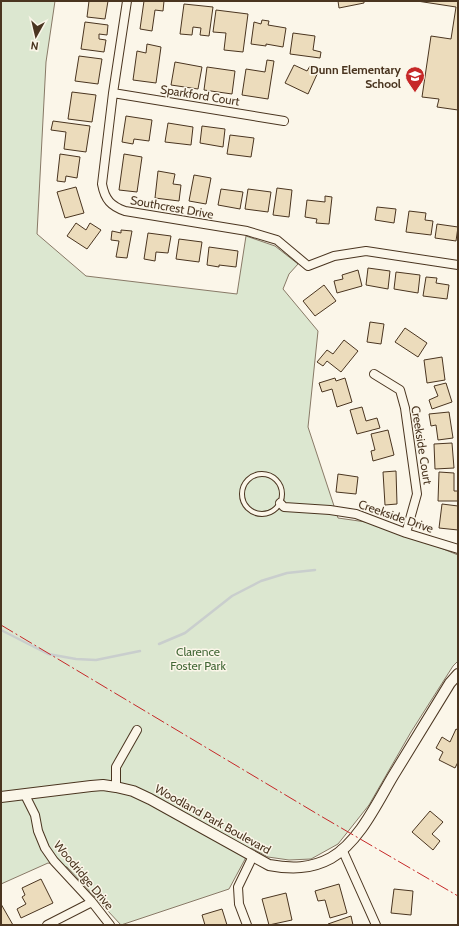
<svg xmlns="http://www.w3.org/2000/svg" width="459" height="926" font-family="Cabin,sans-serif">
  <style>
    .green { fill: #dce7d0; stroke: #887966 }
    .lines { fill: none; stroke-linecap: round; stroke-linejoin: round }
    .stream { stroke: #c9cecd; stroke-width: 2.5 }
    .building { fill: #ecdcbc; stroke: #4a3520 }
    .service-casing { stroke: #4a3520; stroke-width: 6 }
    .minor-casing { stroke: #4a3520; stroke-width: 10 }
    .tertiary-casing { stroke: #4a3520; stroke-width: 12 }
    .service { stroke: #fbf6e9; stroke-width: 4 }
    .minor { stroke: #fbf6e9; stroke-width: 8 }
    .tertiary { stroke: #fbf6e9; stroke-width: 10 }
    .power { stroke: #c62828; stroke-width: 1; stroke-dasharray: 14 3 2 3; stroke-linecap: butt }
    .labels { text-anchor: middle; dominant-baseline: central; stroke-width: 3; stroke-linejoin: round; paint-order: stroke }
    .poi-label { font-size: 12px; font-weight: bold; fill: #4a3520; stroke: #fbf6e9; text-anchor: end }
    .street-label { font-size: 12px; fill: #4a3520; stroke: #fbf6e9 }
    .park-label { font-size: 12px; fill: #436837; stroke: #fbf6e9 }
  </style>
  <rect width="100%" height="100%" fill="#fbf6e9"/>
  <!-- green -->
  <path class="green" d="M1,1H55L46,62L37,234L86,276L237,294L246,236L275,246L298,264L289,274L283,289L318,331L308,427L338,518L366,522L409,535L458,555V661L453,666L411,732L369,805L338,844L311,859L289,860L268,857L251,848L229,889L121,925L67,867L48,863L1,884Z"/>
  <g class="lines">
    <!-- stream -->
    <path class="stream" d="M1,630L48,654L76,659L96,660L140,651
      M159,644L185,633L232,596L261,581L287,573L315,570"/>
  </g>
  <!-- building -->
  <path class="building" d="M89,1H108L105,19L87,17Z
    M144,1H164L163,11L155,10L152,31L140,29Z
    M338,1H364V3L339,8Z
    M417,1H458V110L437,107L439,99L422,97L431,36L451,39L456,7Z
    M184,4L213,7L209,36L200,35L201,28L193,27L192,35L180,34Z
    M216,10L248,14L243,52L224,50L226,33L213,32Z
    M262,20L269,21L268,25L286,28L283,47L266,44V46L251,44L254,22L261,24Z
    M85,22L108,25L107,35L99,34V39L106,40L104,52L81,49Z
    M293,33L315,36L313,50L321,52L320,58L290,54Z
    M147,44L161,47L156,83L133,80L137,51L146,53Z
    M79,56L102,59L98,84L75,81Z
    M267,60L274,61L268,99L242,95L246,69L265,72Z
    M175,62L202,67L198,89L171,85Z
    M294,65L307,71L310,66L319,70L308,94L285,83Z
    M207,67L235,71L232,94L204,90Z
    M72,92L96,95L92,122L68,119Z
    M126,116L152,120L149,141L134,139L133,144L122,142Z
    M53,121L90,126L86,152L64,149L66,132L51,130Z
    M168,123L193,127L191,145L165,142Z
    M202,126L225,129L223,147L200,143Z
    M230,135L254,138L251,157L227,154Z
    M60,154L80,157L77,178L66,176L65,182L57,181Z
    M124,154L142,157L137,192L119,190Z
    M158,171L175,174L173,184L181,185L179,201L155,198Z
    M194,175L211,178L206,204L189,201Z
    M76,187L84,213L65,218L57,192Z
    M277,188L292,190L289,217L273,215Z
    M221,189L243,192L240,209L218,205Z
    M248,189L271,192L268,212L245,209Z
    M325,196L332,197L329,224L316,223L317,219L305,217L307,200L325,202Z
    M377,207L396,209L394,223L375,220Z
    M409,211L426,213L425,220L433,221L431,235L406,232Z
    M76,223L86,230L90,223L101,230L87,249L67,236Z
    M437,224L458,227L456,241L435,238Z
    M121,230L132,231L127,258L116,257L119,241L111,240L112,231L121,233Z
    M148,233L171,236L168,253L156,252L155,261L144,259Z
    M179,239L202,242L199,262L176,259Z
    M209,247L238,251L236,267L219,265V267L207,265Z
    M368,268L390,271L388,289L366,285Z
    M358,270L362,286L337,293L334,281L343,279L342,275Z
    M396,272L420,275L418,293L394,289Z
    M426,277L437,278L436,283L449,285L447,299L423,296Z
    M324,285L336,301L315,316L303,301Z
    M370,322L384,324L381,344L367,342Z
    M405,328L427,343L418,357L395,342Z
    M344,340L358,351L341,372L327,361L323,366L317,362L327,350L333,354Z
    M442,357L445,380L427,383L424,360Z
    M335,378L336,381L345,378L352,402L337,407L332,389L322,392L319,383Z
    M446,383L452,402L432,409L429,400L438,396L434,386Z
    M362,407L366,421L377,418L380,428L357,434L350,410Z
    M449,412L453,438L438,440L436,425L431,426L429,414Z
    M388,430L394,455L373,461L371,451L375,450L371,434Z
    M452,443L454,468L435,469L434,444Z
    M396,471L397,504L385,505L383,472Z
    M439,472L454,473V491H458V501H438Z
    M338,474L358,477L356,494L336,492Z
    M442,504L458,506V530L439,528Z
    M456,729L458,730V762L455,768L439,760L443,752L436,748L442,737L450,742Z
    M430,811L443,822L432,834L440,841L433,850L412,832Z
    M41,879L53,903L21,918L17,909L26,904L22,897L25,895L22,888Z
    M339,884L347,913L330,918L325,900L318,901L315,891Z
    M394,889L413,891L411,915L391,913Z
    M286,893L292,920L269,925L262,899Z
    M1,904L13,925H1Z
    M222,909L227,925H205L202,915Z
    M351,916L353,925H328V924Z"/>
  <g class="lines">
    <!-- service casing -->
    <g class="service-casing">
      <path id="service" d="M242 494a20 20 0 1 1 40 0a20 20 0 1 1-40 0Z"/>
    </g>
    <!-- minor casing -->
    <g class="minor-casing">
      <path id="minor" d="M127,1L113,93L102,184C105,200 111,206 125,211L247,231L277,240L308,266L334,256L366,251L458,265
        M113,93L284,121
        M374,374L400,390L405,408L417,494L406,533
        M280,503L284,507L330,510L356,514L406,533L458,549
        M116,787V767L137,730
        M25,795L35,815L38,831L45,848L54,861L92,902L110,925
        M342,849L376,925
        M47,925L92,902
        M247,925L239,904L238,887L253,856"/>
    </g>
    <!-- tertiary casing -->
    <g class="tertiary-casing">
      <path id="tertiary" d="M1,797L91,786L103,785L116,787L133,791L150,799L269,865C291,869 311,869 331,858C359,842 377,803 393,776C412,745 431,714 450,683L458,674"/>
    </g>
    <!-- service -->
    <use href="#service" class="service"/>
    <!-- minor -->
    <use href="#minor" class="minor"/>
    <!-- tertiary -->
    <use href="#tertiary" class="tertiary"/>
    <!-- power -->
    <path class="power" d="M1,625L319,815L458,896"/>
  </g>
  <!-- icons -->
  <defs>
    <g id="school-pin" transform="scale(1)"><path d="M0 17L-7.5 6A9.5 9.5 0 1 1 7.5 6Z" fill="#c62828" stroke="#fbf6e9"/><path d="M0-5L7-2L0 1L-7-2ZM-4 1L0 2.5L4 1V4Q0 6-4 4Z" fill="#fff"/></g>
  </defs>
  <g fill-rule="evenodd">
    <use href="#school-pin" x="415" y="76"/>
  </g>
  <g class="labels">
    <!-- poi labels -->
    <g class="poi-label">
      <text x="401" y="69">Dunn Elementary<tspan x="401" dy="14">School</tspan></text>
    </g>
    <!-- street labels -->
    <g class="street-label">
      <text transform="translate(200 95) rotate(9)">Sparkford Court</text>
      <text transform="translate(172 207) rotate(10)">Southcrest Drive</text>
      <text transform="translate(422 445) rotate(81)">Creekside Court</text>
      <text transform="translate(396 516) rotate(19)">Creekside Drive</text>
      <text transform="translate(213 819) rotate(29)">Woodland Park Boulevard</text>
      <text transform="translate(84 875) rotate(50)">Woodridge Drive</text>
    </g>
    <!-- park labels -->
    <g class="park-label">
      <text x="198" y="651">Clarence<tspan x="198" dy="14">Foster Park</tspan></text>
    </g>
  </g>
  <!-- border -->
  <rect width="459" height="926" fill="none" stroke="#4a3520" stroke-width="4"/>
  <!-- north arrow -->
  <g transform="translate(36 36) rotate(188)" stroke="#fbf6e9" stroke-width="3" paint-order="stroke">
  <path d="M0-3L7 15L0 10L-7 15Z" fill="#4a3520"/>
  <text y="-6" font-size="11" font-weight="bold" text-anchor="middle" fill="#4a3520">N</text>
  </g>
</svg>
